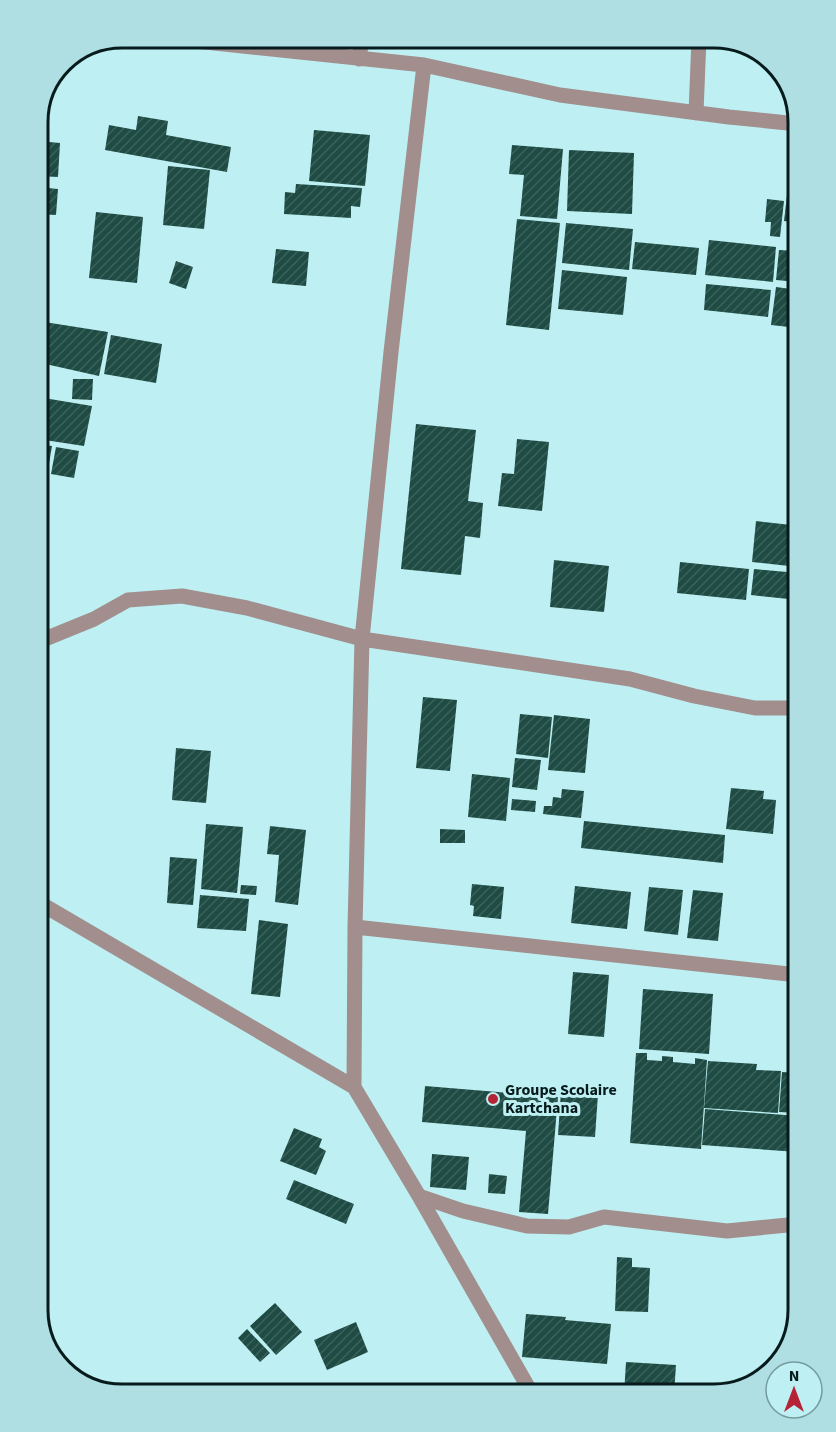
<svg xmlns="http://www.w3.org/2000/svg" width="836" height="1432" font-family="'Source Sans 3',sans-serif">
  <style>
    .building { fill: url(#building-hatch) }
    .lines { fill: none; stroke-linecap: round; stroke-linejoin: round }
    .minor { stroke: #a18e8d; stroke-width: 15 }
    .poi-dot { fill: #b52436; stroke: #bef0f3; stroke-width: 2 }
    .labels { text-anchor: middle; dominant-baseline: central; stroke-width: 6; stroke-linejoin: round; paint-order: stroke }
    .poi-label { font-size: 16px; font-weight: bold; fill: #071b1c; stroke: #bef0f3; text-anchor: start }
    .rim { fill: none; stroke: #071b1c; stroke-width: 3 }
  </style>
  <defs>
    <pattern id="building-hatch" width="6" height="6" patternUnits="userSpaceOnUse" patternTransform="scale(1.5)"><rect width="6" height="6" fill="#1e4b43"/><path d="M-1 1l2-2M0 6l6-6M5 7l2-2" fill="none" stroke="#3c615b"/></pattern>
  </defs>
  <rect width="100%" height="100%" fill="#bef0f3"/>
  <!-- building -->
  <path class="building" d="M609,38H670L669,44L609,39Z
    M138,116L168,121L166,135L231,147L227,172L105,150L109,125L136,130Z
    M314,130L370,135L365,186L309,181Z
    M38,141L60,143L58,177L38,176Z
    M512,145L563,149L557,219L520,216L524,175L509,174Z
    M569,150L634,153L632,214L567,211Z
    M168,166L210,170L204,229L163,225Z
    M790,169L798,170V223L784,221Z
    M296,184L362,188L360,207L351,206V218L284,214L285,192L295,193Z
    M38,187L58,189L56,215L38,214Z
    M767,199L784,201L780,237L770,236L771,222H765Z
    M96,212L143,217L137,283L89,278Z
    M517,219L560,223L549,330L506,325Z
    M566,223L633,229L629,270L562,263Z
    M709,240L776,247L773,282L705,275Z
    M635,242L699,248L696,275L632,269Z
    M276,249L309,252L306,286L272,283Z
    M779,250L798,251V282L776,280Z
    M176,261L193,267L186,289L169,283Z
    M562,270L627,277L623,315L558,309Z
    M706,284L771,290L768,317L704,310Z
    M776,287L798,290V328L771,325Z
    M38,321L108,332L99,376L41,363L39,378H38Z
    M111,335L162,344L156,383L104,374Z
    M73,379H93L92,400L72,399Z
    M38,397L92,406L84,446L38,439Z
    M416,424L476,430L468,501L483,503L480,538L465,536L461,575L401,569Z
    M517,439L549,442L542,511L498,506L502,473L514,474Z
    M38,444L52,446L39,523L38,522Z
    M56,447L79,451L74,478L51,474Z
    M756,521L791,525L790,532L798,533V567L752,562Z
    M554,560L609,566L604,612L550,607Z
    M680,562L749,569L746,600L677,593Z
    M754,569L798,573V600L751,595Z
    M423,697L457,700L450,771L416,768Z
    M520,714L552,717L548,758L516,754Z
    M554,715L590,719L585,773L548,770Z
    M38,731L47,732L46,748H38Z
    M176,748L211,751L206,803L172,800Z
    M515,758L541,760L537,790L512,787Z
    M472,774L510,778L506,821L468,817Z
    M731,788L764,791L763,799L776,800L773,834L726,829Z
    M562,789L584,791L581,818L543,814L544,806H552L553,797L561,798Z
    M512,799L536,801L535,812L511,810Z
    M584,821L725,835L723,863L581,848Z
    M206,824L243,827L237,893L201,889Z
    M270,826L306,830L298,905L275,902L279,855L267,854Z
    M440,829L465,830V843H440Z
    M170,857L197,859L193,905L167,903Z
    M472,884L504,887L501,919L473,916L474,906L470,905Z
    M241,885L257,886L256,895L240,894Z
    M575,886L631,892L627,929L571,923Z
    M649,887L683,890L678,935L644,931Z
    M693,890L723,893L718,941L687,938Z
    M200,895L249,899L246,931L197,928Z
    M259,920L288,924L280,997L251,994Z
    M573,972L609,975L604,1037L568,1034Z
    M643,989L713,994L709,1054L639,1049Z
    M636,1053H647V1060L662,1061V1056L673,1057V1062L695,1064V1058L707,1060L701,1149L630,1143Z
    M708,1061L757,1064L756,1070L781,1071L778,1113L704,1108Z
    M782,1072L798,1073V1113L779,1112Z
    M425,1086L558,1097L548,1214L519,1212L526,1131L422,1122Z
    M561,1091L598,1094L595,1137L558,1135Z
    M705,1109L798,1116V1152L702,1145Z
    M294,1128L322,1139L319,1147L326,1151L316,1175L280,1161Z
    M432,1154L469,1157L466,1190L430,1187Z
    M489,1174L507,1176L505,1194L488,1193Z
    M294,1180L354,1204L346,1224L286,1199Z
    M617,1257L632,1258V1267L650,1268L648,1312L615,1311Z
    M275,1303L302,1332L276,1355L250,1326Z
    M526,1314L566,1317L565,1320L611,1324L607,1364L522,1357Z
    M356,1322L368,1352L327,1370L314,1340Z
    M247,1329L270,1353L260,1362L238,1338Z
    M626,1362L676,1365L674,1394H624Z"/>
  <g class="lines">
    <!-- minor -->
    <path class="minor" d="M167,38L424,65L560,95L729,117L798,124
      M359,59L362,38
      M696,113L699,38
      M38,638L45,639L94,619L128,600L182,596L247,608L362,639L630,679L694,696L755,708H798
      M38,902L354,1087L419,1196L532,1394
      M355,927L798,975
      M354,1087L355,927L362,639L391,352L424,65
      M419,1196L463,1211L527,1226L569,1227L604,1217L727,1231L798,1224"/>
  </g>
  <!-- markers -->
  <circle class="poi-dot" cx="493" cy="1099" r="6"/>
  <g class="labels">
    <!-- poi labels -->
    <g class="poi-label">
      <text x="505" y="1090">Groupe Scolaire<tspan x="505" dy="18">Kartchana</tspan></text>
    </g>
  </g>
  <!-- crop -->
  <path d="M0 0H836V1432H0ZM122 48H714A74 74 0 0 1 788 122V1310A74 74 0 0 1 714 1384H122A74 74 0 0 1 48 1310V122A74 74 0 0 1 122 48Z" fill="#afdfe2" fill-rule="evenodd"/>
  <path class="rim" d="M122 48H714A74 74 0 0 1 788 122V1310A74 74 0 0 1 714 1384H122A74 74 0 0 1 48 1310V122A74 74 0 0 1 122 48Z"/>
  <!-- north arrow -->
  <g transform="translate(794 1390)"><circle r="28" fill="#bef0f3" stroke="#759b9d" stroke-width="1.5"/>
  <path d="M0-4.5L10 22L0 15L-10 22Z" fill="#b52436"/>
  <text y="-9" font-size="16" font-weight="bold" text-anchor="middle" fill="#071b1c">N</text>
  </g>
</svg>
